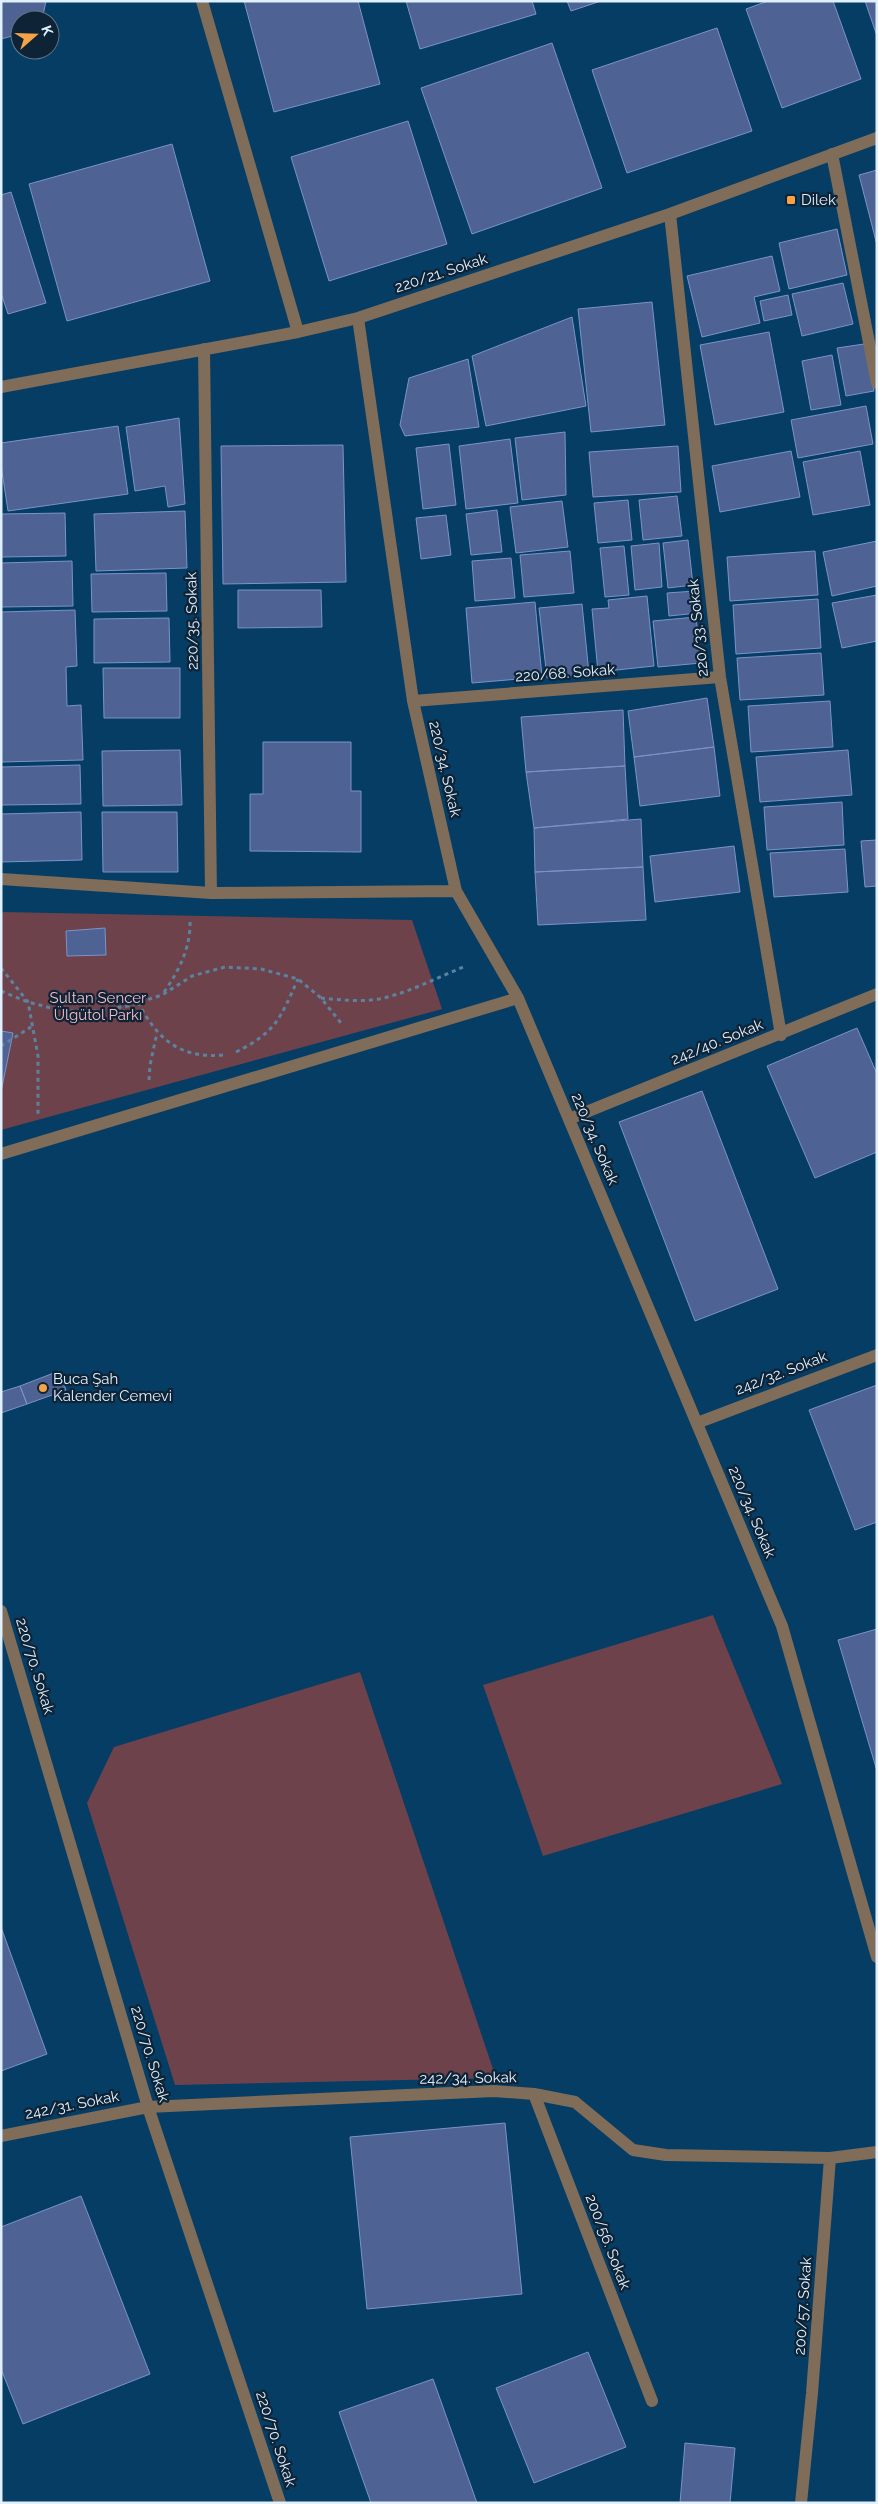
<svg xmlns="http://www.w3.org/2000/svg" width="878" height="2504" font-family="Raleway,sans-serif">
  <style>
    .green { fill: #6e424b }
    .building { fill: #4e6393; stroke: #7b93c9 }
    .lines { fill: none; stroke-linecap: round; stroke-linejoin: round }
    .path { stroke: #5b83a0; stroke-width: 3; stroke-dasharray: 4 4; stroke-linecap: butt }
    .minor { stroke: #7f6c59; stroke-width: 12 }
    .poi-dot { fill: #f5a346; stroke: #0e2335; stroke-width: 2 }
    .labels { text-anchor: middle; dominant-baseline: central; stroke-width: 4.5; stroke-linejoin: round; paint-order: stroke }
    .poi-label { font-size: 15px; fill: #e0f0fe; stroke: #0e2335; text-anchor: start }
    .street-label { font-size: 15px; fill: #e0f0fe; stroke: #0e2335 }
    .park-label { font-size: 15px; fill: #f6bdc8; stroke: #0e2335 }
  </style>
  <rect width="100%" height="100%" fill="#053d64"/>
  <!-- green -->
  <path class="green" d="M1,912L412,920L442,1009L1,1130Z
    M713,1615L782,1784L543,1856L483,1685Z
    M360,1672L496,2078L175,2085L87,1803L114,1747Z"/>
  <!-- building -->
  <path class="building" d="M1,1H46L42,20H20V34L1,39Z
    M244,1H358L380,84L274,112Z
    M406,1H532L536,14L420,49Z
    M567,1H601L571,11Z
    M768,1H833L861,79L782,108L746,9Z
    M865,1H877V36Z
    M717,28L752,131L627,173L592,70Z
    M552,43L602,188L472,234L421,88Z
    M408,121L447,244L329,281L291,157Z
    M172,144L210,281L67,321L29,184Z
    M877,170V245L859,175Z
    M11,192L46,303L8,314L1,293V195Z
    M837,229L847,275L789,289L779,243Z
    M772,256L780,291L754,297L760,323L702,337L687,276Z
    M843,283L853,324L802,336L792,294Z
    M788,295L792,315L764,321L760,301Z
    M652,302L665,425L591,432L578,309Z
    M572,317L586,406L486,426L472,356Z
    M769,332L784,412L715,425L700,345Z
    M864,344L874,391L846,396L837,348Z
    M832,355L841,405L811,410L802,361Z
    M468,359L479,427L405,436L400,425L409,378Z
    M866,406L873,444L798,458L791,420Z
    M179,418L185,504L168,507L165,486L135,491L126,427Z
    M118,426L128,494L8,511L1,465V443Z
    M565,432L566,495L522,500L515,438Z
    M510,439L518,503L466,509L459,446Z
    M449,444L456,505L423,509L416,448Z
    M343,445L346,582L223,584L221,446Z
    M678,446L681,492L593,497L589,452Z
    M791,451L800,497L720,512L712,466Z
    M860,451L870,505L813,515L803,462Z
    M677,496L682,536L643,540L639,500Z
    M628,500L632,540L598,543L594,503Z
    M562,501L568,547L516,553L510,507Z
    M497,510L502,552L471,555L466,514Z
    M185,511L187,568L96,571L94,514Z
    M65,513L66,556L1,557V514Z
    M446,515L451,555L421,559L416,518Z
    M688,540L693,585L668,588L663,543Z
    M877,541V586L832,596L823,552Z
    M659,543L662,587L635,590L631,546Z
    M624,546L629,595L605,597L600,548Z
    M570,551L574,593L524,597L520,555Z
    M815,551L818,595L730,601L727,557Z
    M511,558L515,598L475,601L472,561Z
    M72,561L73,606L1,607V563Z
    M166,573L167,611L92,612L91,574Z
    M238,590H321L322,627L238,628Z
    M695,591L698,613L669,616L667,593Z
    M877,595V641L842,648L832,603Z
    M647,596L654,666L598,672L592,609L609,608L608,600Z
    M818,599L821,648L736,654L733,605Z
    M535,602L542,677L472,683L466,608Z
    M582,604L589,674L547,678L539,608Z
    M75,610L77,666L66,667L67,706L81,705L83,760L1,762V612Z
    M696,617L701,663L658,667L653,621Z
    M169,618L170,662L94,663V619Z
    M821,653L824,695L740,700L737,658Z
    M103,668H180V718H104Z
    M707,698L714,747L634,757L628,711Z
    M830,701L833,747L751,752L748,706Z
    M623,710L625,766L526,772L521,717Z
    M263,742H351V791H361V852L250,851V794H263Z
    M714,747L720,796L640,806L634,757Z
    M180,750L182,805L103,806L102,751Z
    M848,750L852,795L760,802L756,757Z
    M80,765L81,804L1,805V767Z
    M625,766L628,819L534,828L526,772Z
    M842,802L844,845L767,850L764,807Z
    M81,812L82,860L1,862V814Z
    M102,812H177L178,872H103Z
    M641,819L643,867L535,872L534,828Z
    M877,840V886L865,887L861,841Z
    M734,846L740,892L655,902L650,856Z
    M845,849L848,892L774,897L770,853Z
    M643,867L646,920L538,925L535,872Z
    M105,928L106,955L67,956L66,931Z
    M857,1028L877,1074V1152L815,1178L767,1066Z
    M1,1031L13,1033L1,1092Z
    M702,1091L778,1289L695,1321L619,1122Z
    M59,1371L66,1390L27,1404L20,1386Z
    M877,1385V1522L855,1530L809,1410Z
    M20,1386L27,1404L1,1413V1392Z
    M877,1629V1771L838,1640Z
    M1,1927L47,2054L1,2071Z
    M505,2123L522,2294L367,2309L350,2137Z
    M81,2196L150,2374L23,2424L1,2369V2227Z
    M588,2352L626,2447L534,2483L496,2388Z
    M433,2379L477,2503H371L339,2412Z
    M685,2443L735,2448L730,2503H680Z"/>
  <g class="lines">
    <!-- path -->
    <path class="path" d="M1,968L28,1002L38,1056V1114
      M1,991L28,1002L62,1011H96L128,1006L162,995L192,976L225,967L261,969L298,979L321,998L341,1023
      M164,992C179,971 191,947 190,920
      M321,998C340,1000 360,1002 379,999C409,993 438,977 466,966
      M138,1002C157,1039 180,1059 223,1055
      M1,1046L31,1027
      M236,1052C276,1032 280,1019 298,979
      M149,1080L150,1065L157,1033"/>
    <!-- minor -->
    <path class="minor" d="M202,1L298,332
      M832,154L877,383
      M670,214L720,677L781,1035
      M358,318L413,701L456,891L518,998L782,1626L877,1957
      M204,349L211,893
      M1,387L298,332L358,318L670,214L877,138
      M413,701L720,677
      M1,879L211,893L456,891
      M569,1119L877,994
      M1,1154L518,998
      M697,1423L877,1355
      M1,1611L148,2107L280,2503
      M534,2094L652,2401
      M1,2136L148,2107L494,2091L534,2094L575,2102L633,2150L666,2155L830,2158
      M801,2503L812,2393L830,2158L877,2152"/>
  </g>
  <!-- markers -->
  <g class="poi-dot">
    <rect x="786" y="195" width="10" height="10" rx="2.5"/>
    <circle cx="43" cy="1388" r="5"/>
  </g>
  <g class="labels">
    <!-- poi labels -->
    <g class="poi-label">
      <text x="801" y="200">Dilek</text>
      <text x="53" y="1379">Buca Şah<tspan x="53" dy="17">Kalender Cemevi</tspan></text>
    </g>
    <!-- street labels -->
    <g class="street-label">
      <text transform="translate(441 273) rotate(-18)">220/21. Sokak</text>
      <text transform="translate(192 621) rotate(-91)">220/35. Sokak</text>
      <text transform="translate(698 628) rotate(-96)">220/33. Sokak</text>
      <text transform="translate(565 673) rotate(-4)">220/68. Sokak</text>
      <text transform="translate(445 769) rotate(77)">220/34. Sokak</text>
      <text transform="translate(717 1042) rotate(-22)">242/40. Sokak</text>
      <text transform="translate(595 1139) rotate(67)">220/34. Sokak</text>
      <text transform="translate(781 1373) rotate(-21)">242/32. Sokak</text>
      <text transform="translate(752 1512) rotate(67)">220/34. Sokak</text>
      <text transform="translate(35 1666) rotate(73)">220/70. Sokak</text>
      <text transform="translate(150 2054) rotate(73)">220/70. Sokak</text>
      <text transform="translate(468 2078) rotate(-1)">242/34. Sokak</text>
      <text transform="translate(72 2105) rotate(-11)">242/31. Sokak</text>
      <text transform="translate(608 2242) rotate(69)">200/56. Sokak</text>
      <text transform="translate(803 2306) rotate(-86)">200/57. Sokak</text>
      <text transform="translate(276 2439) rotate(72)">220/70. Sokak</text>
    </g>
    <!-- park labels -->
    <g class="park-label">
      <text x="98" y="998">Sultan Sencer<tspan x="98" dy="17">Ülgütol Parkı</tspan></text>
    </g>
  </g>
  <!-- border -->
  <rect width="878" height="2504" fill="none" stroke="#e0f0fe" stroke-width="5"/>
  <!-- north arrow -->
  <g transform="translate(35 35) rotate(70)"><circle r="24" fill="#0e2335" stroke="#627585"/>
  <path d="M0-4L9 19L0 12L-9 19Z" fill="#f5a346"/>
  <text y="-8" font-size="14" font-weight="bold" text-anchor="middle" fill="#e0f0fe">K</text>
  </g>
</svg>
